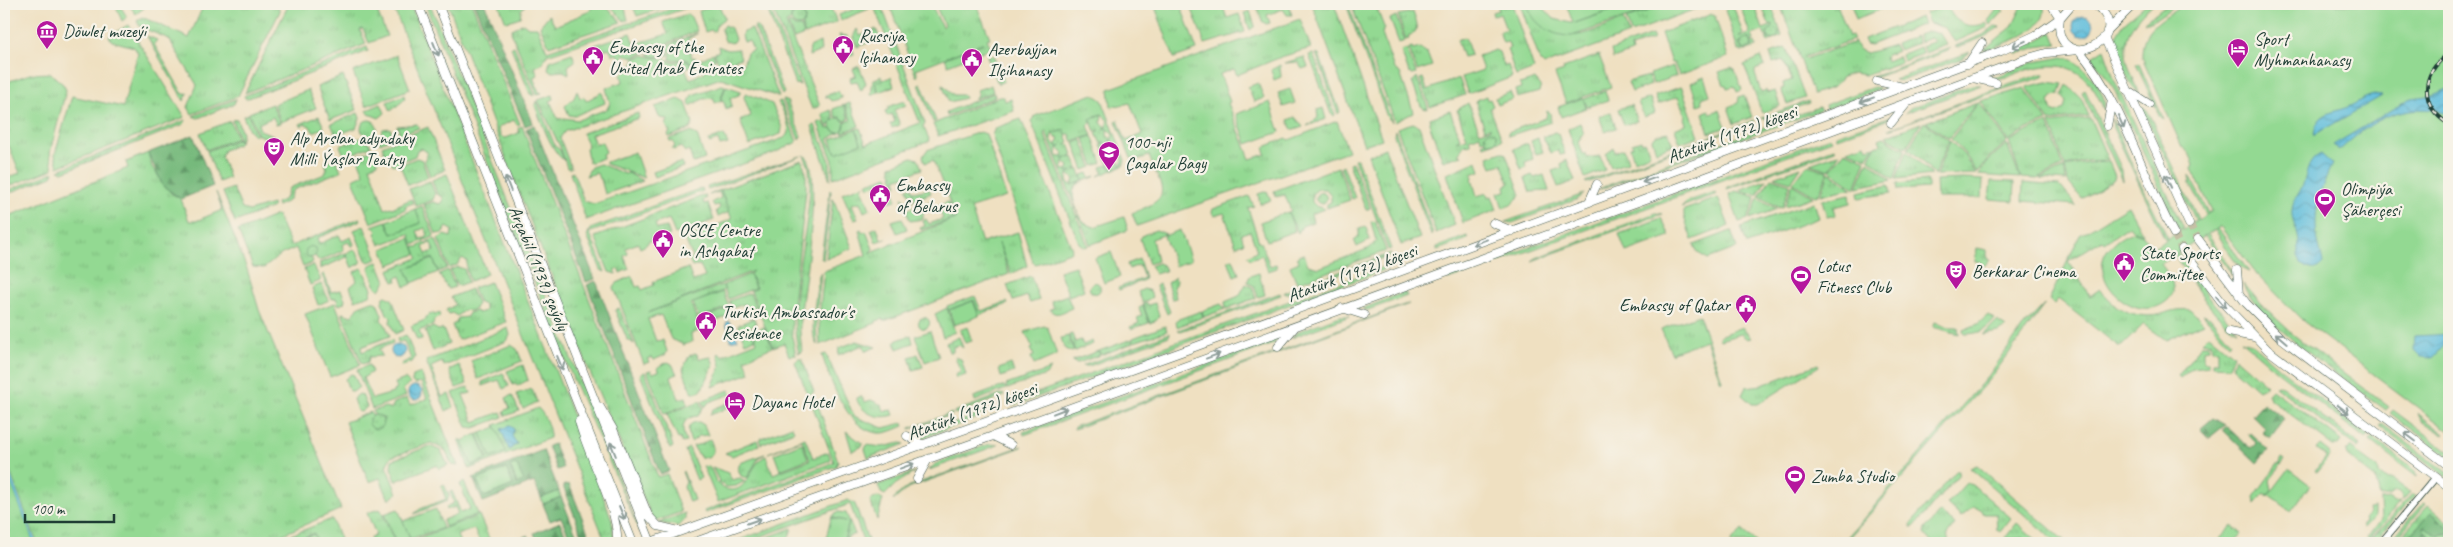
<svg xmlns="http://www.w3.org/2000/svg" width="2453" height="547" font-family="Caveat,sans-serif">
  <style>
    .grass { fill: url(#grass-tufts); stroke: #598b63 }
    .forest { fill: url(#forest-firs); stroke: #4a7b58; fill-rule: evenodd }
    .park { fill: url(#park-dots); stroke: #598b63 }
    .pitch { fill: #93d992; stroke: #598b63 }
    .water { fill: url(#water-waves); stroke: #3e7d88 }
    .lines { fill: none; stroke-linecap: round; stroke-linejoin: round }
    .stream { stroke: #5ebddc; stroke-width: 2 }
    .major-tunnel { stroke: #c5bfa5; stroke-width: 8; stroke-dasharray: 8 4; stroke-linecap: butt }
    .minor-casing { stroke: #3e5549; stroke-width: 8 }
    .major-casing { stroke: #3e5549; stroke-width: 9 }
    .minor { stroke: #fff; stroke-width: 6 }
    .major { stroke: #fff; stroke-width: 8 }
    .rail-casing { stroke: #1f3d34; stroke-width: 4 }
    .rail { stroke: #f7f3e8; stroke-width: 2; stroke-dasharray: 5.5; stroke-linecap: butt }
    .oneway { stroke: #8f9e9a }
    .labels { text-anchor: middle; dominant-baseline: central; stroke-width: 4.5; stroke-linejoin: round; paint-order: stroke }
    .poi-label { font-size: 18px; fill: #1f3d34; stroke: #f7f3e8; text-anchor: start }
    .street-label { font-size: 18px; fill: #1f3d34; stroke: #f7f3e8 }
  </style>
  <defs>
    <pattern id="grass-tufts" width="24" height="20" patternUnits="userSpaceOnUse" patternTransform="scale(1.25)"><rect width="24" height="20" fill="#93d992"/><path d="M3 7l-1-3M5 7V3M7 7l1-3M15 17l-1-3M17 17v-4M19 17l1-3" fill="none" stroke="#7ebb7e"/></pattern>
    <pattern id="forest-firs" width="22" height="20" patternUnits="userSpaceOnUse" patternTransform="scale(1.25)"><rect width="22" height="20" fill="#76b97c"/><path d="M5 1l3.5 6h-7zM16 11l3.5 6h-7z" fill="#609866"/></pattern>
    <pattern id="park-dots" width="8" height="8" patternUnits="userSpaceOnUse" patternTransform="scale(1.25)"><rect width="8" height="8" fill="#93d992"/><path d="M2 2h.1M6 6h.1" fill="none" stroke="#7ebb7e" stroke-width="1.8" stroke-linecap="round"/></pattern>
    <pattern id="water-waves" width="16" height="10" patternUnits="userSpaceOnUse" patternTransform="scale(1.25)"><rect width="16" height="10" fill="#5ebddc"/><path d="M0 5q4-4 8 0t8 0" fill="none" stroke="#4d9bb3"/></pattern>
  </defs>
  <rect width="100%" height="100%" fill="#f7f3e8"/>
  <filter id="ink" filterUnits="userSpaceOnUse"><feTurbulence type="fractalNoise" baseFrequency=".02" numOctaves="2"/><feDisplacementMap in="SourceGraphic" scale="10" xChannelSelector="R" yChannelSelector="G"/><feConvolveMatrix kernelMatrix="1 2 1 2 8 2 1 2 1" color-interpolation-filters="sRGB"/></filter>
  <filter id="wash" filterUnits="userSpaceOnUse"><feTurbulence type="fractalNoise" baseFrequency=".0096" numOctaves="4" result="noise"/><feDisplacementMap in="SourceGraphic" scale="20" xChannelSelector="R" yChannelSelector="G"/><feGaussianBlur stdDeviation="1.12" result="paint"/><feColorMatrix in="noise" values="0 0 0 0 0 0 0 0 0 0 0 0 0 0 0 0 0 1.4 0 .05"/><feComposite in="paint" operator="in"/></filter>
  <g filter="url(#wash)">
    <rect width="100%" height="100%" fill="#efe0c1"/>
    <!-- grass -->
    <path class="grass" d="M115,4H119L127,17L122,21Z
      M128,4H149L136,14Z
      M204,4H277L280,11L238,96L192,114L188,107L197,85L169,39L140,27L137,21L142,17L189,38Z
      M289,4H374L387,36L369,43L363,29L360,30L366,44L245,93Z
      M392,4H410L561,385L612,520L614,543H606Z
      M425,4H430L640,532L573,379Z
      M448,4H472L520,124L517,125L514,120L501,126L498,129L501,137L506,138L519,133L518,128L522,126L658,477L667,474L681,512L656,521L652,517L589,370L522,200Z
      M499,4H526L521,10L520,17L506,22Z
      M593,4H605L621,22L549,46L540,26L549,15L555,26L590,11Z
      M609,4H624L628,20L624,21Z
      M686,4H698L547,55L542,64L535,67L538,75L533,77L539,92L542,93L537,94L511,32L512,29L523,23L528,27H537L547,51Z
      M718,4L725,18L717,24L714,32L711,30L705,32L699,11Z
      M765,4H768L800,85L795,84Z
      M771,4H829L837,22L805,35L802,26L805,19L802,12L792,13L790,21L786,23L820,106L812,109Z
      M867,4L869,9L841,20L839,15Z
      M873,4H881L925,123L923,126L930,141L833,178V161L818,123L823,121L827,129L831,128L836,132H840L828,139L836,153L861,143L856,129L860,128L866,144L920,123Z
      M889,4H931L942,27L944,25L935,4H976L990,38L987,39L991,48L948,65L945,58L983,43L916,69L918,76H916Z
      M1154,4H1180L1197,50L1174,58Z
      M1190,4H1222L1227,18L1239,14L1245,32L1205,44Z
      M1256,4H1288L1292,15H1287L1283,9L1267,15L1270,23L1266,24L1262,21Z
      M1312,4H1334L1382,139L1364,145Z
      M1346,4H1348L1392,122L1387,117Z
      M1351,4H1375L1384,27L1382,34L1394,69L1400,73L1412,108L1413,113L1395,122Z
      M1497,4H1512L1534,69L1516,76L1507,49L1510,48L1508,42L1503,43L1499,32L1506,29L1500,14L1493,16L1492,12L1499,10Z
      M1520,4H1527C1529,10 1534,14 1538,19C1563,49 1593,31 1623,20L1629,34L1544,65L1540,61Z
      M1667,4H1709L1631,33L1626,19Z
      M1744,4H1754L1763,29L1774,25L1769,24L1761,4H1771L1782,36L1768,42L1766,38L1768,37L1769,40L1767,32L1768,36H1765L1763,31L1752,35L1754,40L1751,42L1749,38L1739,42L1742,50L1753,46L1751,43L1755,42L1756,47L1742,52L1738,50L1725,10L1731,6L1734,8L1743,34L1739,36L1740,37L1750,34L1740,5Z
      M1780,4H1837L1849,37L1852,36L1853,40L1804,57L1805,59L1855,42L1858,49L1867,53L1894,45L1897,51L1887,55L1885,59L1886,61L1898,56L1901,62L1865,75L1853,73L1842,77L1834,87L1813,94Z
      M1851,4H1885L1886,7L1856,19Z
      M2023,4H2043C2053,30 2002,45 1983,50L2012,27Z
      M2146,4H2153C2134,19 2120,39 2128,64C2130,74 2137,84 2139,93C2126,82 2116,51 2117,34L2124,23Z
      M2167,4H2177L2151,22H2144Z
      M1944,7H1948C1954,23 1969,30 1986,23L1988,27L1955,42L1945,28L1929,23L1925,13Z
      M1998,8L2004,11L1991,25L1988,21Z
      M1250,11L1255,26L1250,30L1244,13Z
      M1413,12L1417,24L1415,33L1408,36L1409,39L1406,40L1398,15Z
      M791 19a7 7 0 1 1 14 0a7 7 0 1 1-14 0Z
      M687,14L691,17L697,31L634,57L623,54L624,59L621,60L618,54L613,55L609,48L597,52L595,45L631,33L635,44L668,34L663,22Z
      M1712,14L1715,16L1728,57L1679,75L1674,63H1671L1661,33Z
      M1396,16L1405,41L1399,43L1390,19Z
      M1921,17L1924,24L1870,45L1866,44L1864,39Z
      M1300,19L1311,48L1281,57L1237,75L1234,69L1220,74L1230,102L1228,103L1250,159L1266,154L1264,147L1287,138L1289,140L1337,121L1348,151L1137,226L1132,213C1174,197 1163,192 1149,156L1136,160L1131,158L1116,121L1118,120L1126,141L1142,134L1130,103L1111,107L1109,89Z
      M790,23L795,27H801L804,35L794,39L788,24Z
      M128,25L185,117L58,167L55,154L72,96L123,107L138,53L134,47L112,41L109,36Z
      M724,25L731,28L735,39L732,43L725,41L721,30Z
      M1995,26L2000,27L1984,37L1958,47L1955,46L1983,35Z
      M754,27H758L784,93L782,95Z
      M752,29L779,97L721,78L565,131L560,138L571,168H567L561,149L538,100L553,95L554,99L550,101L558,119L564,118L578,120L607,109L610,103L606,88L623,82L621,74L625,72L623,65L626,64L628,68H631L635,58L644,55C653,59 663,56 671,62L686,60L693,65L685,68L690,79L705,72L700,60L713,53L715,59L712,61L718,69L724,70L743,64L747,53L753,50L749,41L744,42L742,36L743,32Z
      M857,29L860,36L876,29L880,38L857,47L853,37Z
      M1929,31L1940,34L1947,45L1925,53L1922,46L1935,41L1930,38L1920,42L1918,35Z
      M2052,32L2057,44L2037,47L2017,54L2016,52Z
      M698,33L688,39L692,58L695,57L697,63L694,64L685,59L670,60L671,51L663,47Z
      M839,35L847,36L854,54L848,56L845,49L839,51L837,47L843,45Z
      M1652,35L1654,39L1631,47L1632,52L1613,59L1611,50Z
      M147,36L157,40L154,44L183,94L188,93L184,101Z
      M1916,36L1918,43L1899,50L1896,44Z
      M1465,37L1471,55L1463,57L1457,40Z
      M820,42L821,51L809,56L810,47Z
      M514,46L535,95L534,96L530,94L511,47Z
      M718,46L728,50L738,49L741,58L720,65L714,53L719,51Z
      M367,47L368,51L246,99L244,96Z
      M1412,47L1413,50L1420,48L1427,53L1432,66L1417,71L1409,48Z
      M1920,47L1923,54L1903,61L1901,55Z
      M1785,48L1787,50L1805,98L1787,104L1781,89L1784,88L1783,83L1792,80L1783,60L1773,63L1770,53Z
      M1950,48L1948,51L1877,77L1870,78Z
      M659,49L668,50L669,55L654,57L648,54Z
      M1407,49L1416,74L1412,75L1409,73L1401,51Z
      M2104,49L2115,81L2183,228L2179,230L2113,87L2092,57Z
      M1495,50L1499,52L1504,67L1508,65L1512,77L1468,94L1462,77L1483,70L1478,56Z
      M1970,52L1963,58L1901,81L1894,80Z
      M572,53L575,61L568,66L569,74L563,71L552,72L548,69L550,61Z
      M1316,53L1319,55L1340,112L1338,114Z
      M1313,54L1335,115L1333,116L1331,114L1309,55Z
      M397,55L410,89L366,106L353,72Z
      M993,55L1004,81L998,84L987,56Z
      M1599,55L1611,87L1566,103L1555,74L1564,71L1563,68Z
      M1304,57L1308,67L1302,69L1298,62L1285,63Z
      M1761,57L1765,66L1755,70V74L1761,92L1766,90L1767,93L1775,91L1780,106L1762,113L1744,65Z
      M2063,57C2080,58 2109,93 2104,110C2088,69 2065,58 2023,71C2014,74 2003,80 1993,78L2034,62Z
      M2136,64H2139L2164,120L2160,117Z
      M1280,65L1281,77L1274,80L1271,70Z
      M859,66L866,83L861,91L857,81L851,82L850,78L856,76L853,69Z
      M1731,68L1735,70L1742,90L1737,92L1735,86L1727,88L1726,85H1724L1719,72Z
      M50,73L63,84L66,90L50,153L53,169L4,188V179L20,173L9,146L4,148V83L30,74Z
      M2042,74H2045L2044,77L1997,91L1889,129L1996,89Z
      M343,76L357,110L330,120L317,87Z
      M881,76L883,80L875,83L878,92L871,95L873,80Z
      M1417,77L1428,108L1425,109L1421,106L1412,82Z
      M1704,77L1710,95L1702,98L1703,103L1698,105L1691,83Z
      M1423,78L1427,90L1459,78L1465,95L1430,107L1420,79Z
      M1535,79L1541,86L1539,92L1517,98L1515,90L1521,88L1520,84Z
      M2047,82L2063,84L2059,95L2053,96L2049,101L2052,111L2057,113L2064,109L2066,101L2062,96L2067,85L2081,98L2089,116L2049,121L2027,87Z
      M921,83L936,121L933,122L919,84Z
      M942,84L954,95H964L965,98L949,102Z
      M722,85L725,86L720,101L715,103L714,98L703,99L690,106L689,102L692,95Z
      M991,85L993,92L974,99L978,94L977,90Z
      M1972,85H1981L1905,113L1910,108Z
      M726,86L741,91L739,95L730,98L732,106L726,109L723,100L721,101Z
      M1680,87L1682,88L1699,136L1680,143L1675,129L1686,124L1684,118L1686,117L1678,97L1658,104L1655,96Z
      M1874,87L1881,88L1826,109L1825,105Z
      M2025,88L2047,121L2027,129L2008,141L1981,101Z
      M1290,89L1295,103L1283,107L1278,93Z
      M308,90L316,108L281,122L274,104Z
      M2085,90L2122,170L2123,181L2082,92Z
      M577,91L580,98L584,97L586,101L602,92L605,103L574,116L569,115L565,106L574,98Z
      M838,91L842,98L832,101L825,96Z
      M1510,92L1513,99L1497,105L1495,98Z
      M746,93L772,104L782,128L781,134L749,145L740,120L751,116L744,97Z
      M994,93L995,97L947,116L946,112Z
      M1093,94L1102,100L1125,160L1123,166L1098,176L1103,173L1101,167L1108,165L1111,169L1121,165L1123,160L1117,154L1113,155L1118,147L1112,141L1107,142L1112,139L1113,134L1107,129H1103L1107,127L1108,121L1102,114L1095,116L1088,126L1092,135L1073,142L1070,134H1066L1064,130L1052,134L1051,140L1057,147L1062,146L1058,148L1057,156L1067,158L1063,161L1062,169L1072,171L1068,174L1067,182L1072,185L1083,180L1082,175L1088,173L1090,178L1096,176C1091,179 1082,180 1077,185C1067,194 1079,214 1084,223L1094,227L1124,217L1128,230L1090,245L1046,132L1044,133L1088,246L1084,247L1079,243L1031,121L1035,116Z
      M404,95L405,99L391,111L387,102Z
      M1744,95L1752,117L1734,124L1728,107L1738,103L1739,97Z
      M1486,96L1487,100L1490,99L1493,106L1490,108L1502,140L1484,146L1482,143L1486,141L1487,144L1484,135L1486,139L1481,140L1480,135L1469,139L1471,144L1466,145V143L1458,154L1462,155L1443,161L1429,123L1430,118L1450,111L1460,138L1456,141L1467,138L1457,110L1468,103L1480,132L1490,129V127L1485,129L1476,103L1477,100Z
      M999,97H1003L1005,101L1011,99L1014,111L938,136L933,124Z
      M1650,98L1655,113L1644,117L1638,102Z
      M236,99L234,104L198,118L193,116Z
      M679,99L686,103L693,123L690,129L669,137L668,134L670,133L666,125L668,120L659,117L655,107Z
      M783,100L787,101L801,136L799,140Z
      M537,101L555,146L560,150L564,161C550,149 543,125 535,106Z
      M781,101L797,142L774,153L586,220L570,173L573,172L584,201L594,204L784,138C795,129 783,112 778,102Z
      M1808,101L1809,103L1764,119L1761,118Z
      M901,102H905L906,105L894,110L900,125L892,128L890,124L895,122L892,114L887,116L885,111L889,109L888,107Z
      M1979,102L2007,142L1991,156L1977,173L1965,154L1951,139Z
      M850,103L859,126L842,133L845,122L851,120L845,105Z
      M1977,103L1949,138L1926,122Z
      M272,104L280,123L276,124L273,117L258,124L260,130L273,135L268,138L258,135L249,113Z
      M381,104L385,113L379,118L369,114L367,110Z
      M844,105L849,119L845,121L840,117H836L833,109Z
      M1631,105L1637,121L1624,125L1618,109Z
      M2141,106L2147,110L2198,219L2196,221Z
      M1819,107L1821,110L1598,190L1603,187Z
      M1323,108L1326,119L1307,126L1318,118L1317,110Z
      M831,110L834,117L828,128L822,114Z
      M1709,110L1710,113L1720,110L1726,127L1709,133L1703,113Z
      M1547,111L1550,113L1551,122L1508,136V132L1546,118Z
      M1611,112L1616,128L1605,132L1599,116Z
      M358,113L360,118L356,128L336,135L331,124Z
      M638,113L639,118L591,134L595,144L602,142L606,152L602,154L603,158L589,163L586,148L588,146L582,133Z
      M248,114L256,135L255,136L249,130L243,116Z
      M319,116L324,128L313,132L310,126L305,124L301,126L300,124Z
      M1892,116L1886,120L1837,138L1836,135Z
      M1295,117L1303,127L1294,130L1291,128L1288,120Z
      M2090,118L2108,160L2086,161L2065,166L2050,123Z
      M831 125a7 7 0 1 1 14 0a7 7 0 1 1-14 0Z
      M237,119L242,133L240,142L232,120Z
      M1021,119L1072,249L1070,252L1036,264L1033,262L992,135L995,128Z
      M2112,119L2138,178L2168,238L2165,239L2113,128Z
      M186,120L184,124L63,172L59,170Z
      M1755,120L1753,123L1708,138V137Z
      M361 128a8 8 0 1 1 16 0a8 8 0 1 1-16 0Z
      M230,121L237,138L206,150L200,133Z
      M1924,122L1949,140L1934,175L1920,158L1908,149Z
      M1413,123L1419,126L1455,225L1436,233L1397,128Z
      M1580,123L1584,134L1580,136L1581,139L1578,140L1583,154H1586L1587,158L1600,156L1605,170L1585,178L1568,129Z
      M1921,123L1906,148L1886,136Z
      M2048,123L2063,166L2037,179L2021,178L2009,142L2028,131Z
      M417,124L419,128L400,135L397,126Z
      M815,125L830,161V180L812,126Z
      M428,127L445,170L430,176L424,160L427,156V152L421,148L417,150L415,156L393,165L390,158L387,159L382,146Z
      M390,128L394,137L380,143L379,138L383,129Z
      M1395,130L1433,234L1431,235L1394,135Z
      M690,132L697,135L705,159L693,163L689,150L685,152L681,147L673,150L672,148L675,147L673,141H670L669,139Z
      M980,132L986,134L1006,197L971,208L982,243L1018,232L1027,266L1011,274L999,243L1009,274L884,321L883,319L876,321V323L820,345L819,318L824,271L866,255L859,230L861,229L863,233L866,231L873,249L869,253L956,218L933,160L925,163L923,156L927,150Z
      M1555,132L1558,134L1565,154L1560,155L1558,150L1551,153L1543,137Z
      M1668,132L1673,145L1656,151L1652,139L1655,135Z
      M724,135L728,144L720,146L718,140L709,143L708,141Z
      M1092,136L1102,163L1094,166L1084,139Z
      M1830,137L1832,140L1485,267L1483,264Z
      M1884,137L1905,150L1894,179L1869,159L1876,146L1881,144L1879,139Z
      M360,138L369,142L371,146L345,157L340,146Z
      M1538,138L1543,152L1536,154L1531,141Z
      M238,139L239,144L224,150L221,156L229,178L219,182L207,151Z
      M1082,140L1092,167L1084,170L1074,143Z
      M1641,140L1642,143L1645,142L1650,154L1634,160L1630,147L1633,146L1632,143Z
      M1703,140L1587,183L1585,182L1703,139Z
      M1950,141L1964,155L1976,174L1936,175Z
      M1524,144H1528L1533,159L1525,162L1526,167L1521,169L1514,149Z
      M1865,144L1867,148L1875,146L1867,158L1847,150Z
      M2007,144L2020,178L1978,175L1992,157Z
      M1385,148L1420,238L1401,245L1368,155Z
      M1614,148L1615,152L1624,149L1628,162L1611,168L1606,154Z
      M1834,148L1835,150L1727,189L1728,187Z
      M372,149L378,163L370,166L385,209L391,207L392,208L411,199L413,203L405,206L406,209L371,223L353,179L364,174L357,156Z
      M1845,151L1866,160L1855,188L1830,170Z
      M1907,151L1932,175L1896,179Z
      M635,152L644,178L606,164V162Z
      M1502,152L1506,154L1521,195L1511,205L1503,208L1498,193L1506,191L1505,186L1509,184L1502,164L1492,167L1488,157Z
      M148,153L152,167L171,193L181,199L189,221H196L222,210L216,192L247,269L259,310L341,509L279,536L276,543H37L4,456V218L128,168L126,162Z
      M1840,153L1829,170L1810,164Z
      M804,155C825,164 802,296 800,320C799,331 801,341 802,351L799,354C785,299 809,239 810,183L809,167Z
      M801,156L708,190L707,187Z
      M912,157L918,159L922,169L907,175L909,181L902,183L906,181L904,176L896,179L898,185L896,186L892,176L894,175L891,170V166Z
      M336,158L341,171L293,190L288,201L277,206L276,203L285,199L289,188L325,174L327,169L325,162Z
      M417,158L422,160L428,177L408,185L400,165Z
      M1354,159H1357L1391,249L1388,250Z
      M802,160L806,173V191L792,313V336L796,356L794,354L789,356L784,343L773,347L751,291L756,288L750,274L753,271L647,313L722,285L725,290L691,304L697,320L730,308L732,315L700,327L701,330L691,334L692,342L684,345L671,339L661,315L648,319L656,341L663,340L667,351L665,355L654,360L652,357L647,359L649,362L644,364L614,288L617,283L632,276L636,287L640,286L642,290L654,285L653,282L688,268L693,281L705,277L700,265L692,267L689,260L693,258L685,239L732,219L729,212L718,217L716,211L720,208L719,205L714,206L712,202L721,198L719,192L709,195L720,190L729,212L721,190Z
      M1567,160L1575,181L1558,187L1552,171L1562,168L1561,164Z
      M1477,161L1480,171L1472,174L1473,178L1472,179L1477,196L1487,193L1488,197L1492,196L1497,210L1463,223L1447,174Z
      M1868,161L1892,180L1857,187Z
      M682,162L683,167L655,177L653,172Z
      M1352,162L1370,208L1366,210L1349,163Z
      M2109,162L2115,176L2113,180L2082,199L2068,182L2065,167L2087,163Z
      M600,164L625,174L628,173L643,181L605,194L601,179H599L597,173L586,176L591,167Z
      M1343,165L1355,198L1352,199L1340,167Z
      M1807,165L1828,171L1819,195L1815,196L1793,183Z
      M1338,167L1350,200L1327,208V204L1331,202V195L1326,189H1318L1312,194V202L1317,207L1321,206L1324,209L1311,214L1313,222L1302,226L1298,233L1288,212L1291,211L1285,195L1276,197L1274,191Z
      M1801,167L1791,182L1774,177Z
      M2064,168L2066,181L2040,179Z
      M54,172L52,176L4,195V192Z
      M1829,172L1852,188L1821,195Z
      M447,174L487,274L470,281L466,269L467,261L462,258L457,265L449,268L438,239L444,235L451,237L452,230L447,227L443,233L436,234L424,205L433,202L440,204L443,202V197L437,194L432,180Z
      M1532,175L1534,178L1544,175L1549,191L1530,192L1525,178Z
      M2189,175L2209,213L2206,214L2190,184Z
      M888,176L896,198L895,201H887L877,184L869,187L867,183Z
      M1771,178L1790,184L1783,206L1779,208L1759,196Z
      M1962,179L1983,180L1982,198H1937L1936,180Z
      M1766,180L1757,195L1739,190Z
      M430,181L435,194L433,200L416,206L409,189Z
      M1928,181V188L1898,190L1897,184Z
      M1991,181L2015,182L2014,201L1989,199Z
      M2023,183L2060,186L2076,205L2022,201Z
      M1792,184L1813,197L1785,206Z
      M864,185L862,188L870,209L864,212L860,202L852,204L858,219L854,220L842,193Z
      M927,185L931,193L905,204L902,198H904L906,202L915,199L913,194L910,195L907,188L911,187L913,192L928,189Z
      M1889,185L1891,193L1859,198L1858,192Z
      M233,188L242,209L249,211L272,204L273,207L235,222L223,192Z
      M702,188L703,191L591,232L590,229Z
      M830,190L831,191L823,260L821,258Z
      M1267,191L1271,200L1260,204L1258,194Z
      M1736,191L1756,197L1748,219L1739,222L1729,194Z
      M1715,192L1717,194L1681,207L1686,202Z
      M1584,194L1578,199L1512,223L1505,222Z
      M1850,194L1851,203L1834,207L1836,215L1827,217L1822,200Z
      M705,195L706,199L703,200L704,204L708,203L714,220L675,234L669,219L655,224L657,229L667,227L670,235L649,241L646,245L640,248L638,243L626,248L628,254L624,256L629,269L620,273L619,269L615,270L616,274L609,272L595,237Z
      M1249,196L1254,206L1248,208L1259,242H1261L1270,266L1276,264L1277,268L1268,271L1262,255L1250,259L1247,256L1257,251L1250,231L1241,234L1244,243L1236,246L1224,213L1214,216L1212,212L1213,209Z
      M833,198L852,248L826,259Z
      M1718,198L1729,226L1692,240L1684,217V210Z
      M1758,198L1777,209L1750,219Z
      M931,201L932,203L926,206L928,211L923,213V219L910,221L906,210Z
      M948,202L955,218L921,230L920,228L925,226L923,221L926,219L929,224L943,219L938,206Z
      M1814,202L1819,218L1747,244L1741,227Z
      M422,206L434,235L433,237L426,240L425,237L428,235L425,228L417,231L420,239L424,238L425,240L413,245L409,234L380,245L375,233L377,231L372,226L386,221L392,234L421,223L415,209Z
      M2128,206L2143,234L2133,231L2129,226L2104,243L2102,240L2068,261L2090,296L2100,289C2112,308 2135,319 2158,315C2170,312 2178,308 2191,310L2204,323L2166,340L2144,324L2122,346H2118L2058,299L2054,304L2049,300L2080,235Z
      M1656,213L1662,214L1532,261L1536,258Z
      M277,215L291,246L360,218L361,220L317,238L319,244L339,235L342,241L351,237L354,244L352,247L348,242L342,245L344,250L319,261L315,256L316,248L309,247V257L313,260L312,263L303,267L296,248L282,254L264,268L253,267L238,231Z
      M902,218L907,229L897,233L892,221Z
      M1661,218L1670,236L1626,252L1619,234Z
      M1375,221L1386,251L1297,283L1290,266L1299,262L1297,257L1304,254L1308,265L1319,268L1370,248L1376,241L1371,222Z
      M364,226L377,259L369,262L366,260L354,230Z
      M877,227L881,239L887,238L876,242L871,230Z
      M1366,227L1370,240L1357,247L1354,240L1359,236V229Z
      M2216,227L2220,231L2249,272C2238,270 2221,239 2214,228Z
      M1156,230L1166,234L1152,239L1157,261L1149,264L1140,239L1143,235Z
      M589,231L605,272L601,270L587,236Z
      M1731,231L1737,248L1708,259L1698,253L1694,245Z
      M2207,233L2233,272L2234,277L2204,235Z
      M1467,236L1468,239L1437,250V247Z
      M434,239L436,240L447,268L438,272L433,258L406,269L412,284L405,287L401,276L396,278L397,281L394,282L389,270L418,258L414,247H418L425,242L427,245L423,247L426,254L434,251L431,243L428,244L427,242Z
      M1977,248L1987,250V256L1990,260L1984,266L1980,262L1975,261Z
      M354,250L357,251L361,263L352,268L346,253Z
      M2177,252L2208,297L2237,330C2217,324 2186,273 2174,254Z
      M345,253L347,257L320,269V263Z
      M1391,253L1389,256L1285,294L1284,292Z
      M1139,259L1145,277L1144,280L1119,290L1118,288L1144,278L1139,265L1129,269L1127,264Z
      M1233,259L1239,274L1234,276L1228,260Z
      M378,262L386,281L380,290L376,287L369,268L370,265Z
      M1158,263L1164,266L1166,271L1155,274L1150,266Z
      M1394,263L1395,266L1013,406L1012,402Z
      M313,265L320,278V281L310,285L304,269Z
      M1478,266L1479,269L1448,280V277Z
      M458,267L464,269L468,282L457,286L450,270Z
      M362,268L372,289L370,295L355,300L350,287L357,281L354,272Z
      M448,270L455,287L448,289L439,274Z
      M821,272L816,318L817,345C808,333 817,290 819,275Z
      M1259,273L1265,295L1258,297L1254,286L1247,282L1250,276Z
      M324,274L331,292L341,290L345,299L344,303L339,305L336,298L332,299L322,275Z
      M1031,276L1039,300L1030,303L1027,296L1013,301L1007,285Z
      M1175,277L1177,283L1173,286L1176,298L1172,299L1167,283Z
      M490,282L506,322L458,340L452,325L456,323L458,318L467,317L469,313L475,311L479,313L485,311V305L479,303L473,288Z
      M2243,283L2261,304L2295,336L2389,407L2386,410C2353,385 2254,320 2243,283Z
      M321,284L329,300L318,305L312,288Z
      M1159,284L1170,312L1167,314L1156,286Z
      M1246,284L1252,287L1256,298L1226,309L1225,302L1239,296Z
      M471,289L477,303L475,309L469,311L464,310L457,316L452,313L448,314L446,310L455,305L451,297Z
      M1144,289L1150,291L1152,297L1143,303L1138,292Z
      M1405,292L1407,296L1368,310L1362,309Z
      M750,293L757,310L753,312L754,315L749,318L745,304L732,308L729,301Z
      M1280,293L1281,295L1181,331L1178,330Z
      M1067,295L1072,308C1064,311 1055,318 1050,309L1054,308L1051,301Z
      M386,296L392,299L404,330L395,334L390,322L391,318L387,314L382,302L384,297Z
      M975,296L981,311L1007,302L1008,304L979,315L974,300L948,310L947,306Z
      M372,301L377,303L382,315L381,320L385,324L390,336L361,347L362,352L392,340L393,343L379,349L382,356L369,357L368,362L362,364L342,313L352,316L359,306Z
      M1147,303L1148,305L1155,303L1159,315L1157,320L1150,323L1143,304Z
      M1221,304L1225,309L1204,317L1202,311Z
      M1409,304L1074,429V427L1404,305Z
      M2045,304L1993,375L1844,543H1842L1989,375L2023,327Z
      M1143,306L1149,323L1131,329L1130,327L1139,323L1137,318L1142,316L1139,308Z
      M619,308L634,344L627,339L615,310Z
      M947,308L955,332L943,337L935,314Z
      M1201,311L1203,317L1177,327L1176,320Z
      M433,313L434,315L439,313L440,317L434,320L433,325L419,331L422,339L417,340L411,326L425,320L427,316Z
      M2203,314L2210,317L2231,342L2229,344Z
      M1699,315L1722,380L1721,382L1706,340L1673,352L1672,354L1661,329Z
      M1988,315L1995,319C1986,331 1978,334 1964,334L1963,330L1978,324Z
      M1340,316H1350L1291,338L1299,331Z
      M918.5 323a5.5 5.5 0 1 1 11 0a5.5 5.5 0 1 1-11 0Z
      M754,318L756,324L750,327L755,339L745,343L738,325Z
      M1997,321L2006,327L1998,332L1983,335Z
      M1935,322L1947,327H1958L1959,334L1933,327Z
      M1044,326L1048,328L1057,355L1034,365L1031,357L1034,356L1031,349L1033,348L1025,332Z
      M1165,326L1167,331L1134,342L1133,338Z
      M433,327L438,330L443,329L449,344L433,351L425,331Z
      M764,327L772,347L745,359L750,373L712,387L721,366L718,354L720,353L722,356L757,342L753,331Z
      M1742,327L1751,338L1747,339L1741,334L1720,340L1719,336Z
      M508,328L510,335L507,341L444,366L442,362L431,367L442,397L449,394L454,407L446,411L426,361Z
      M1170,333L1169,336L1089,366H1082Z
      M1072,334L1075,342L1081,340L1083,345L1092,341L1093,344L1075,351L1069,335Z
      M406,335L415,357L413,361L402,366L401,364L411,359L404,341L398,342L397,339Z
      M2209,335L2233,355L2229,367L2213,366V362H2218V349H2212L2211,343L2202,342Z
      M1068,336L1074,351L1072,352L1065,349L1061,338Z
      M959,337L963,348L959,345L953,347V352H949L946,343Z
      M1280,338L1273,344L1024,435L1023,432Z
      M1132,339L1133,343L1101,355L1099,351Z
      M2241,340L2251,343L2280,369L2368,436L2366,439L2278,372Z
      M857,341L876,347L866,351L863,345L838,355L839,348Z
      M511,345L517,349L522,361L478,379L471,361Z
      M2201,345H2209V349L2203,350V362H2209V366L2192,368L2180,378L2178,376Z
      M1098,351L1100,355L1078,363L1073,362L1072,361Z
      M696,353L700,359L711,357L714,365L701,391L695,393L691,391L683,369L689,356Z
      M826,354L854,416L883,428L903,423L904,426C896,429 887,434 878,433C847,430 830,380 822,355Z
      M955,357L961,359L966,375L956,378L955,375L961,372Z
      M2235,357L2267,385L2258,390L2232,367Z
      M798,359H802L814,392L808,395L795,362Z
      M668,362L672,364L677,374L671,377L679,399L686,397L688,404L664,414L647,371L651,370L653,373L659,371L658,367Z
      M1011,364L1014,372L1001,377L999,369Z
      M1818,364L1819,366L1758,404H1752L1742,395L1746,387L1762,385Z
      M369,365L372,372L363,378L372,399L393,393V391L397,389L395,383L405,379L410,384L403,389L406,396L372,409L357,370Z
      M459,365L467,384L456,388L449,370Z
      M523,365L528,380L517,386L515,384L513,385L507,371Z
      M1051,369L1046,375L1007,389L1006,385Z
      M645,372L670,437L673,447L670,449L640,374Z
      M421,373L458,466L452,465L445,450L431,443L391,457L386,466L397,493L389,500L380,478L369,482L345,422L371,412L373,417L369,419H384L381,416H375L373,411L385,407L391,409L394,403L407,398L410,405L427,399L421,382L415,384L412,382L413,376Z
      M503,373L509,386L503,389L499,380L483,386L482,382Z
      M351,374L354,375L359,387L353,392L349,390L345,379Z
      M2278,385L2282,386L2360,445L2358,448L2275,386Z
      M1004,386L1006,389L975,401L974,397Z
      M468,387L471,393L463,395L474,422L501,412L503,417L474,428L467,427L453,393Z
      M532,389L537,402L523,409L516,394Z
      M2272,389L2342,441L2339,445L2333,446L2270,399L2268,393Z
      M729,390L731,394L709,402L705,407L702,401Z
      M359,394L362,395L367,407L361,412L357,411L353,399Z
      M1003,394L1004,396L955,414L954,412Z
      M512,395L519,411L506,416L504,411L510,408L506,398Z
      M861,396L865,402L871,400L882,405L884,411L892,410L894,415C878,420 862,414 856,398Z
      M816,400L838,461L836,466L705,513L704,511L834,462L811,402Z
      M700,401L703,408L698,416C681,417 681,429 686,442L682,443L680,438L678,439L667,414Z
      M733,401L735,405L710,415L713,409Z
      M538,408C544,413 551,430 550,438L469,469L460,442L458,441L461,439L472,466L488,459L478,434L481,433L491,458L506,452L495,425Z
      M2393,410L2449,452V457L2390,413Z
      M986,412L977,418L925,437H917Z
      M952,413V415L910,429V428Z
      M2417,413L2445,434L2444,435L2422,421Z
      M699,422L704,425L708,435L699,436L691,442C687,432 686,422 699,422Z
      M2382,424L2449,474V479L2380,427Z
      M792,426L794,431L761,444L759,439Z
      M846,431L863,444L861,447L852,451Z
      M805,438L813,458L828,452L831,460L718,502L703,466L710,467L716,481L723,488C749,499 749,462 766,456L773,474L810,460L802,440L768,453Z
      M2372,438L2416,471L2417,477L2370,441Z
      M710,439C713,446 716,453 708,458L700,457L693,446L702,444Z
      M757,440L759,445L732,456L725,453Z
      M901,443L905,444L868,458L865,449L867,445L882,447Z
      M990,444L998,445L929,470L935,464Z
      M2320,445L2329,452L2330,455L2317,472L2315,471L2326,456L2316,449Z
      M430,446L441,451L448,465L439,469L437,465L396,481L391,467L392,460Z
      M1022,446V447L908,488L894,500L893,499L907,487Z
      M2350,447L2378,468L2379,474L2386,480H2393L2410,492L2402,501L2401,494L2397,491L2393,492L2390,496L2380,497L2375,478L2347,456L2346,452Z
      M689,448L701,478L697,480L685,450Z
      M765,454L759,457L747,478L741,476L738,469L740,463Z
      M2282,458L2285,460L2270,480L2272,490L2268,496L2264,493L2255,504L2254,497L2277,465H2279Z
      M517,463L524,481L517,484L510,466Z
      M4,464L34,543H6L4,536Z
      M1977,465L2067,543H2057L1970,468Z
      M712,467L728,473L732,480L740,478L745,481L736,486L726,487L720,483Z
      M507,468L514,485L484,497L477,480Z
      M683,471L694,500L689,502L684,487L686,482L682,472Z
      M1956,471H1959V474L1914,527H1911V523Z
      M915,472L896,484L885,495L881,493L878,485Z
      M464,482L478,514L445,527L443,520L458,514L455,507L447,510L446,507L454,503L450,492L452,491L461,513L470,509L460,484Z
      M1966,483L1973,485L2011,518L2000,532L1997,530L1996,514H1984L1981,509L1973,507L1961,517L1947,504Z
      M444,484L449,496L447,501L414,514L420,509L446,499L441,486Z
      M559,491L561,497L543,504L541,498Z
      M2412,494L2415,495L2373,543H2368Z
      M879,497L883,499L877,520L870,500Z
      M2391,499L2394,503L2400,502L2369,540L2367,538L2381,519L2380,500Z
      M848,500L855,504L869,543H864L850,504L743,543H731Z
      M2424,503L2426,504L2392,543H2388Z
      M2428,506L2449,523V528L2431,513L2402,543H2395Z
      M2374,508V517L2364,528L2362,526L2366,522L2365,519L2369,514L2368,509Z
      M379,509L381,510L395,543H372L370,538L376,535L367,513Z
      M436,509L443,528L398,543L410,538L403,521Z
      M838,512L846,513L855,534L847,537L849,543H844L849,522L831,517Z
      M1940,512L1955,524L1947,535L1949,543H1932L1924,534L1925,529Z
      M685,513V520L679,526L659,523Z
      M479,515L491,543H480L474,529L457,535L460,543H406Z
      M332,519L340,539L328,543H318L314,533L289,543H282L283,538Z
      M2017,523L2040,543H2025L2024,538L2008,539L2006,537Z
      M2424,526L2444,535L2449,534V542L2434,543L2423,529Z
      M792,528L787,543H759L758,541Z
      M1742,530L1757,543H1730Z"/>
    <!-- forest -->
    <path class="forest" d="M474,4H485L533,123L525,126Z
      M534,125L595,279L586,282L526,129Z
      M193,135L213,186L181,199L163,186L148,153Z
      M596,281L669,471L660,474L587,285Z
      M2263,403L2284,419L2270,438L2263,433L2265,428L2252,415Z
      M2213,418L2225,425L2209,438L2200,429Z
      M2226,426L2251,449L2256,443L2248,435L2250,433L2268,450L2257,463L2223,430Z
      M554,444L563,468L557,470L548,446Z
      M543,450L559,491L541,498L534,482L483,502L473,478ZM516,464L524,481L517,484L510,466ZM506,468L513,485L484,497L477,480Z
      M569,484L592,543H585L563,486Z
      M561,497L580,543L576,539L572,543L561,517L550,521L543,504Z
      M2431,513L2449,528V534L2438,536L2424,526L2423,529L2434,539V543H2402Z
      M560,522L569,543H538L534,533Z
      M528,535L532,543H525L524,541L507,543Z"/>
    <!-- park -->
    <path class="park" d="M1767.5 34a5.5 5.5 0 1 1 11 0a5.5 5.5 0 1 1-11 0Z
      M1740.5 44a5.5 5.5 0 1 1 11 0a5.5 5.5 0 1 1-11 0Z
      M1648,76L1651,85L1632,92L1628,82Z
      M891,77L894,86L879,92L875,83Z
      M1258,83L1264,98L1254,102L1248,87Z
      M1605,91L1608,100L1587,107L1584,99Z
      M1102,114L1101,123L1107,127L1103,129L1107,128V136L1112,139L1108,142L1112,141V149L1117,152L1113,155L1117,154L1116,160L1122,165L1111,169L1106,158L1110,156H1106L1101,145L1105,143L1101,144L1096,133L1100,130L1095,131L1090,119Z
      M1064,130L1069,142L1065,145L1069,144L1073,155L1069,158L1074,157L1078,168L1074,170H1079L1083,181L1072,185L1074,179L1068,174L1072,171L1067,172L1069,166L1063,161L1067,158L1062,159L1064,154L1058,148L1062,146L1057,147L1056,144L1059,140L1052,134Z
      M1485 137a6 6 0 1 1 12 0a6 6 0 1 1-12 0Z
      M1315.5 198a5.5 5.5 0 1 1 11 0a5.5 5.5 0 1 1-11 0Z
      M305.5 252a5.5 5.5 0 1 1 11 0a5.5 5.5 0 1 1-11 0Z
      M1089.5 288a5.5 5.5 0 1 1 11 0a5.5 5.5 0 1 1-11 0Z
      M967,327L972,341L965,343L960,330Z
      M918,354L923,367L913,370L909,357Z
      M369 422a7 7 0 1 1 14 0a7 7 0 1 1-14 0Z"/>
    <!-- pitch -->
    <path class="pitch" d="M632,4H665L666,7L637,16Z
      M1527,4H1540L1554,19L1571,23H1573L1566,4H1628L1575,23L1631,4H1667L1572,36C1550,36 1533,24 1527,4Z
      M2185,4H2449V431L2303,321L2254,271L2220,226L2161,264C2166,271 2172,278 2173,287C2174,292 2171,297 2168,300C2140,326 2091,286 2105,254C2110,244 2125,233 2135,232L2143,235L2152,249L2212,211L2192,169L2194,164L2189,153L2182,147L2142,57C2141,28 2163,18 2185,4Z
      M1673,66L1676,76L1653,84L1650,74Z
      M1583,98L1586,108L1561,117L1558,107Z
      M1270,102L1280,132L1247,144L1236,114Z
      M856,129L861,143L836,153L831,139Z
      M415,209L421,223L392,234L387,221Z
      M1288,212L1295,231L1267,241L1260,222Z
      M1180,230L1191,260L1175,266L1164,236Z
      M410,238L416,254L389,265L382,249Z
      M1111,252L1120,277L1104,283L1095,258Z
      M433,259L438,272L412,283L406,269Z
      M1075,266L1084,290L1069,296L1059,271Z
      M750,274L755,288L728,299L723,285Z
      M723,292L729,307L699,318L693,303Z
      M973,301L979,316L954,325L949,310Z
      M335,303L360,365L330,377L305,314Z
      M930,331L939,357L925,362L915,336Z
      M911,335L913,343L897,349L895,341Z
      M496,427L506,452L491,458L481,433Z
      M477,434L487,459L472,465L462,441Z
      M802,443L808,459L780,470L774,454Z
      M2289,469L2310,485L2291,511L2269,495Z
      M398,509L410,538L396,543L384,514Z
      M831,518L849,522L843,543H825Z
      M2232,526L2242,534L2234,543H2216Z
      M314,534L318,543H290Z"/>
    <!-- water -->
    <path class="water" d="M2073 26a10 10 0 1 1 20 0a10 10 0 1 1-20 0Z
      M2449,88V113C2403,101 2373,119 2340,150L2333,145L2412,98L2433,95Z
      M2374,95L2382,96L2314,135C2316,113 2331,113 2348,107C2357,103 2364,97 2374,95Z
      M2321,154L2332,164C2321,187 2313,210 2317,236C2318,246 2322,255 2323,264C2320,268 2315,270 2310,269C2294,265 2301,248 2298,236C2296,227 2291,220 2292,210C2293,199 2301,192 2304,182C2307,171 2309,159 2321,154Z
      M729,321L738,339L731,341L726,323Z
      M2449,334V340L2433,358L2421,357L2414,350L2415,336Z
      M391 351a7 7 0 1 1 14 0a7 7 0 1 1-14 0Z
      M408 393a7 7 0 1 1 14 0a7 7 0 1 1-14 0Z
      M510,426L514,429L512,436L517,444L509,450L501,429Z"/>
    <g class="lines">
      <!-- stream -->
      <path class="stream" d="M4,461L35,543"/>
    </g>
  </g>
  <g filter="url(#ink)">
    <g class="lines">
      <!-- major-tunnel -->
      <path class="major-tunnel" d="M2189,224L2198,239
        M2174,234L2182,249"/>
      <!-- minor casing -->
      <g class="minor-casing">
        <path id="minor" d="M2381,543L2436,477"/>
      </g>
      <!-- major casing -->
      <g class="major-casing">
        <path id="major" d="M418,4L633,543
          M438,4L651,543
          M2072,4L2060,18C2050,78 2143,39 2094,4
          M2107,31L2134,4
          M2104,37L2189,224
          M1968,64L1982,43
          M1973,78L1996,83
          M1877,81L1903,87
          M2127,90L2149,104
          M1891,123L1907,103
          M2107,126L2112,100
          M1589,202L1597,184
          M1493,223L1512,231
          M2198,239L2246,303L2281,338L2449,466
          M2182,249L2221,301L2268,350L2449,487
          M2237,270L2239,295
          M1342,308L1364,315
          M2229,332L2254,337
          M1278,347L1295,327
          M600,407L613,429L648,515L658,526L679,531
          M579,421C587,455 620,511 617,543
          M907,436L923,445
          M993,436L1011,445
          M917,479L928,459
          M648,543L1181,352L2001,51L2036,35L2060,18L2051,4
          M692,543L993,436L1668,191L2025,59L2046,53L2079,50C2122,101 2142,175 2174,234"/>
      </g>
      <!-- minor -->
      <use href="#minor" class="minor"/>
      <!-- major -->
      <use href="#major" class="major"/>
      <!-- rail casing -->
      <g class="rail-casing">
        <path id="rail" d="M2449,54C2420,72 2419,107 2449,124"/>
      </g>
      <!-- rail -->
      <use href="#rail" class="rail"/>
    </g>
    <!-- one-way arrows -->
    <defs><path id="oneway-shaft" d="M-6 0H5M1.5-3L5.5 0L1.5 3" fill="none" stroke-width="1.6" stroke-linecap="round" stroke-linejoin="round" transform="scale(1.25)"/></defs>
    <g class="oneway">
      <use href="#oneway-shaft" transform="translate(2019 44) rotate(155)"/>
      <use href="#oneway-shaft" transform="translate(436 49) rotate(68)"/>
      <use href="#oneway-shaft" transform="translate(1867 100) rotate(160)"/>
      <use href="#oneway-shaft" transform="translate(2121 122) rotate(66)"/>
      <use href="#oneway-shaft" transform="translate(1649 180) rotate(160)"/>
      <use href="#oneway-shaft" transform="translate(2168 181) rotate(-115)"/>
      <use href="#oneway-shaft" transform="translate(508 184) rotate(-111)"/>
      <use href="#oneway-shaft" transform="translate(1480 242) rotate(160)"/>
      <use href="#oneway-shaft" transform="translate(2221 302) rotate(49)"/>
      <use href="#oneway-shaft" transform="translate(2281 338) rotate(-139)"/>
      <use href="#oneway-shaft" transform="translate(1213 356) rotate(-20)"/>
      <use href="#oneway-shaft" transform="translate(560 363) rotate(68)"/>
      <use href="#oneway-shaft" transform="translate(2343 409) rotate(37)"/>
      <use href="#oneway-shaft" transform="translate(1060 411) rotate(-21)"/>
      <use href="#oneway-shaft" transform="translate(2410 437) rotate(-143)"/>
      <use href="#oneway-shaft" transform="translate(613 449) rotate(-112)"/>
      <use href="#oneway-shaft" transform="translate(907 466) rotate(-20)"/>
      <use href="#oneway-shaft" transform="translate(622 513) rotate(67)"/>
      <use href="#oneway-shaft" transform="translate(754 521) rotate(-19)"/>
    </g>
  </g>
  <!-- icons -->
  <defs>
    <g id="museum-pin" transform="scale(1.125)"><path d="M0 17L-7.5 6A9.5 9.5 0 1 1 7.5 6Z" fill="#b5179e" stroke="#f7f3e8"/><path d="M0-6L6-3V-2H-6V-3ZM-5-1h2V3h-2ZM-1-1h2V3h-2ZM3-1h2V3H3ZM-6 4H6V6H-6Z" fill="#fff"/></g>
    <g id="civic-pin" transform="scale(1.125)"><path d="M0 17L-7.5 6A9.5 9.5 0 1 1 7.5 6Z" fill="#b5179e" stroke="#f7f3e8"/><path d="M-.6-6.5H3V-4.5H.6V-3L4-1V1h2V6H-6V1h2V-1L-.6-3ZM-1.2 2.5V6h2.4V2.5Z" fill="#fff"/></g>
    <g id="hotel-pin" transform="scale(1.125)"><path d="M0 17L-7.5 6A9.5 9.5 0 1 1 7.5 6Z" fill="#b5179e" stroke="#f7f3e8"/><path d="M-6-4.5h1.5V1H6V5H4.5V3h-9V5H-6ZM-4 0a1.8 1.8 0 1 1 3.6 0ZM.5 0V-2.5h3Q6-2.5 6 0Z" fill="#fff"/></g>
    <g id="theatre-pin" transform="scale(1.125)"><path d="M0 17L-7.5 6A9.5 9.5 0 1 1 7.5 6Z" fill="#b5179e" stroke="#f7f3e8"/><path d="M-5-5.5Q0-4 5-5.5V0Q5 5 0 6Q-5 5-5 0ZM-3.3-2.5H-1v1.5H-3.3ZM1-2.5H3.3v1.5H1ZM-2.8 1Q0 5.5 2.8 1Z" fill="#fff"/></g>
    <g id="school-pin" transform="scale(1.125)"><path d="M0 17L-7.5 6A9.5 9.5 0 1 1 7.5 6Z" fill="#b5179e" stroke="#f7f3e8"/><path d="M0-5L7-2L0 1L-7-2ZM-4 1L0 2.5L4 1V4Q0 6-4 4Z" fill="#fff"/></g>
    <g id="stadium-pin" transform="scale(1.125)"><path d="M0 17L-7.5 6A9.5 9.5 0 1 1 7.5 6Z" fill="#b5179e" stroke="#f7f3e8"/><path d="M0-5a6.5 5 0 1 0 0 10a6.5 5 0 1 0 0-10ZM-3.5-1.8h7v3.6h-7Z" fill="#fff"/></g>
  </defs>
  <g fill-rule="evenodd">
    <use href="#museum-pin" x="47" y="31"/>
    <use href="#civic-pin" x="843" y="46"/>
    <use href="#hotel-pin" x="2238" y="49"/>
    <use href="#civic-pin" x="593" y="57"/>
    <use href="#civic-pin" x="972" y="59"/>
    <use href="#theatre-pin" x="274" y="148"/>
    <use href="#school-pin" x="1109" y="152"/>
    <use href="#civic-pin" x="880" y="195"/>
    <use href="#stadium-pin" x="2325" y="199"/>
    <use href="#civic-pin" x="663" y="240"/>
    <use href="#civic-pin" x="2124" y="263"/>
    <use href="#theatre-pin" x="1956" y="271"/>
    <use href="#stadium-pin" x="1801" y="276"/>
    <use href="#civic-pin" x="1746" y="305"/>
    <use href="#civic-pin" x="706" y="322"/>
    <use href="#hotel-pin" x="735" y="402"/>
    <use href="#stadium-pin" x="1795" y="476"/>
  </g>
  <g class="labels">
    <!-- poi labels -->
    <g class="poi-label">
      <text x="63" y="31">Döwlet muzeýi</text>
      <text x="859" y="36">Russiýa<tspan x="859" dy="21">lçihanasy</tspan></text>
      <text x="2254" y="39">Sport<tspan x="2254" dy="21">Myhmanhanasy</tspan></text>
      <text x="609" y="47">Embassy of the<tspan x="609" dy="21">United Arab Emirates</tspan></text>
      <text x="988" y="49">Azerbaýjan<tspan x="988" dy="21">Ilçihanasy</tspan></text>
      <text x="290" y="138">Alp Arslan adyndaky<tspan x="290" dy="21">Milli Ýaşlar Teatry</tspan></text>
      <text x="1125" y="142">100-nji<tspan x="1125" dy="21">Çagalar Bagy</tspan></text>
      <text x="896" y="185">Embassy<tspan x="896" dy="21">of Belarus</tspan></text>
      <text x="2341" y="189">Olimpiýa<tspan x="2341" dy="21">Şäherçesi</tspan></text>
      <text x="679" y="230">OSCE Centre<tspan x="679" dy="21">in Ashgabat</tspan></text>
      <text x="2140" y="253">State Sports<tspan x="2140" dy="21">Committee</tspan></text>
      <text x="1817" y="266">Lotus<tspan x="1817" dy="21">Fitness Club</tspan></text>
      <text x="1972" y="271">Berkarar Cinema</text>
      <text x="1730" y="305" text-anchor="end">Embassy of Qatar</text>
      <text x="722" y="312">Turkish Ambassador's<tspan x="722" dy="21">Residence</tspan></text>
      <text x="751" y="402">Dayanc Hotel</text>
      <text x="1811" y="476">Zumba Studio</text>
    </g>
    <!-- street labels -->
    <g class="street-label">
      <text transform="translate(1732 134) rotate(-20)">Atatürk (1972) köçesi</text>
      <text transform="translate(539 268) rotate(68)">Arçabil (1939) şaýoly</text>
      <text transform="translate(1352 273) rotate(-20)">Atatürk (1972) köçesi</text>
      <text transform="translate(972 411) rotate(-20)">Atatürk (1972) köçesi</text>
    </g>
  </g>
  <!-- margin -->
  <rect width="2453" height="547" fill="none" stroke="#f7f3e8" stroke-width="20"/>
  <!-- scale -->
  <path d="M25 514v8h89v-8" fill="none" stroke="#1f3d34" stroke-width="2.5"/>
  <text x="32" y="514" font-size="15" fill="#1f3d34" stroke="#f7f3e8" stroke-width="4" paint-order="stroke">100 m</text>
</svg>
